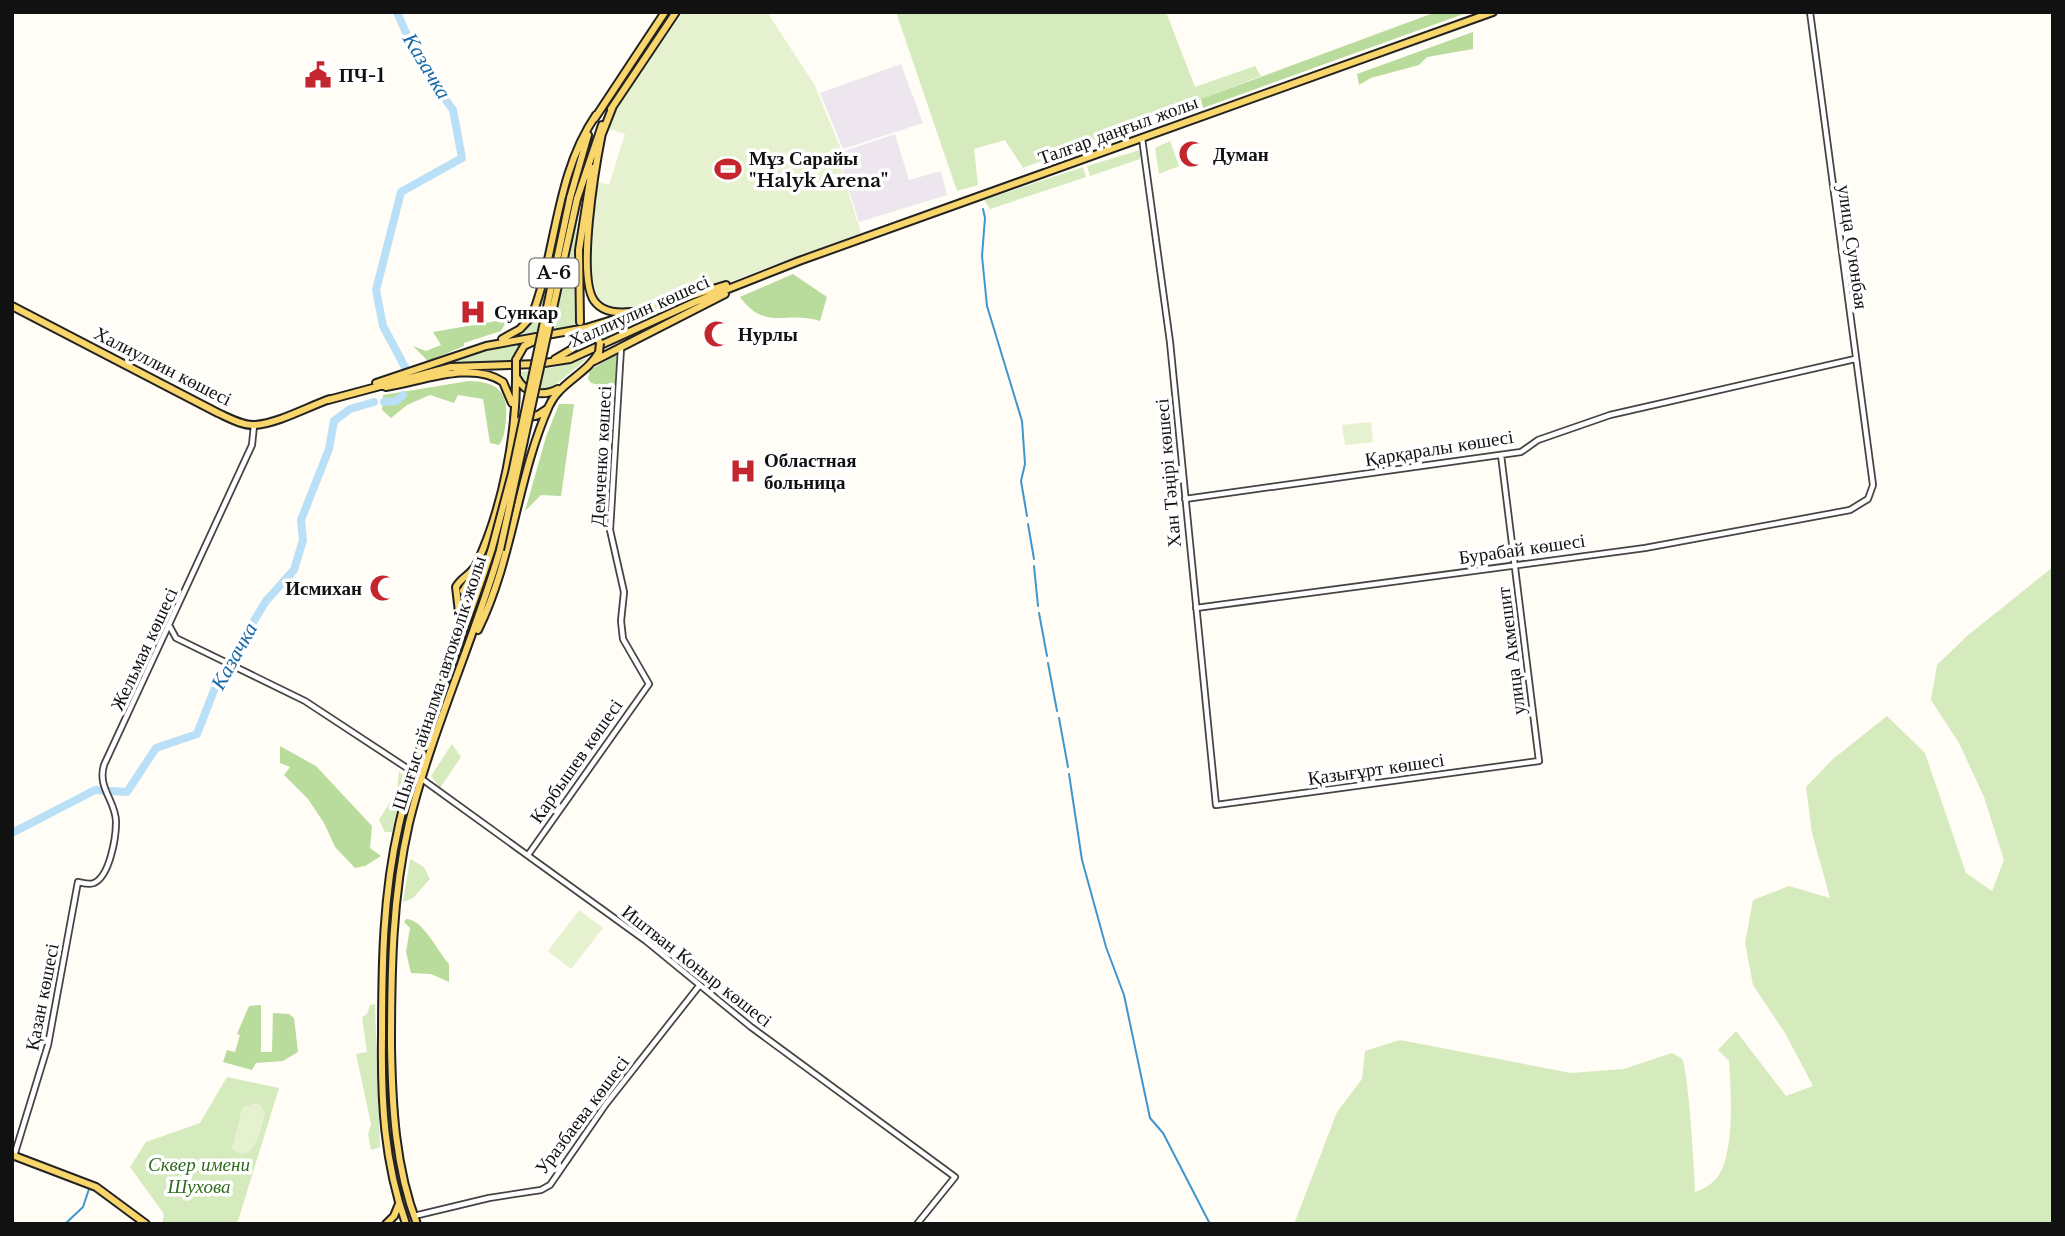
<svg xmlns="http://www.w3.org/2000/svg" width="2065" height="1236" font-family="'Libre Baskerville',serif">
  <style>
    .industrial { fill: #eee6ef }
    .green { fill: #d5ebbd }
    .forest { fill: #b9dc9c }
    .pitch { fill: #e6f2cf }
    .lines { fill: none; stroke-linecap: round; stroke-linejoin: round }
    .stream { stroke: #3f96cf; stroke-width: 2 }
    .river { stroke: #b9e0f7; stroke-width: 8 }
    .minor-casing { stroke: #444; stroke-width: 8 }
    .major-casing { stroke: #222; stroke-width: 10 }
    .minor { stroke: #fff; stroke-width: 4.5 }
    .major { stroke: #f9d66b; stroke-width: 6 }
    .major-bridge-casing { stroke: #222; stroke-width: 10; stroke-linecap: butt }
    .major-bridge { stroke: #f9d66b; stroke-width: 6 }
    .labels { text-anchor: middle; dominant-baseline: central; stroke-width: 7; stroke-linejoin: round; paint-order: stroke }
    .shield { fill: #fff; stroke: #585858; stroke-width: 2 }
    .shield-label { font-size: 18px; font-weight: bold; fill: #111 }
    .poi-label { font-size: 19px; font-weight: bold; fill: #111; stroke: #fff; text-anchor: start }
    .street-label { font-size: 19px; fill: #111; stroke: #fff }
    .park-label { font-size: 19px; font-style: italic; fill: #2f6b1f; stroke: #fff }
    .water-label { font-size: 21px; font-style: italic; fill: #1768a6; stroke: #fff }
  </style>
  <rect width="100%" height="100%" fill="#fffdf5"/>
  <!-- industrial -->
  <path class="industrial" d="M901,64L923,123L843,149L820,93Z
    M895,134L909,180L941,171L947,195L859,222L839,158L841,152Z"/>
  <!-- green -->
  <path class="green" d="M896,12H1166L1195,87L1255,66L1261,76L1023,168L1005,140L974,149L978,185L957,191Z
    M1170,141L1179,166L1159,174L1155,148Z
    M1140,150V159L1090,176L1087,166Z
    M1083,167L1086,177L990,209L984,200Z
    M569,179L572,180L540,331L519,334L532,323L538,308Z
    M578,212L574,256L575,326L554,329Z
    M694,299L613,336L604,338L596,328Z
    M521,343L512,360L435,367L491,348Z
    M588,358L549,390L528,389L520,378V372L556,367Z
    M519,457C508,505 497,554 481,601C456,671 428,740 408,811C380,915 378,1069 398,1175H395C376,1067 377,917 405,811C425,737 457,668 480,595C495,550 507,503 519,457Z
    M2053,567V1224H1294L1337,1112L1362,1079L1365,1051L1400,1040L1571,1073L1624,1069L1672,1053C1675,1055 1679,1056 1682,1059C1688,1067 1695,1175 1695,1192C1701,1190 1709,1186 1714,1181C1736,1161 1731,1089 1729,1061L1718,1050L1736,1031L1786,1096L1813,1086L1785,1033L1753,985L1745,943L1753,900L1789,886L1830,898L1812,833L1806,787L1833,759L1887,716L1925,753L1966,873L1992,891L2004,860L1984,797L1959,743L1931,700L1937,665L1967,636Z
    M452,744L461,757L440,788L431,776Z
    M399,771L405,777L392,832H385L379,820L397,791Z
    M410,859L424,867L430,879L413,898L403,902Z
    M375,1004L380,1147L371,1150L368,1134L371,1124L356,1054L367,1052L362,1017L367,1014L370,1005Z
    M227,1077L279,1088L237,1224H162L164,1214L130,1167L146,1142L200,1123Z"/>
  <!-- forest -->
  <path class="forest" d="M1436,12H1469L1203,108L1201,99Z
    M1473,32V49L1427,57L1419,65L1371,78L1359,85L1357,74Z
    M793,274L827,297L820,321C786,310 766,332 740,297Z
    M508,319L501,331L464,343V346L428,361L413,346L426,351L441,345L433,332Z
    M618,354L616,389L591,383L588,379L590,370Z
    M469,381C494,382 509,389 506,418C505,428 505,437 499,445L490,443L483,399L458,395L454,403L430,395L407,405L391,418L382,410L383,395Z
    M559,404H574L561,496L541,495L525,511L546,437Z
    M280,746L316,766L372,826L370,848L381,856L365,866L355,868L335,847L324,823L308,799L284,775L290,767L280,763Z
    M406,919C422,918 438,952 449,964V982L431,974L411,973L406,952L410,928L404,922Z
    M261,1005V1052H272L273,1013L289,1014L294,1018L298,1052L283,1061L256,1063L252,1070L223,1062L227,1050L235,1052L240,1035L237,1034L249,1006Z"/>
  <!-- pitch -->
  <path class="pitch" d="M683,12H767L814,84L841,149L838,158L861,233L732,281L636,308H611L598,298L589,268L596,182L609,185L625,134L607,128L615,111Z
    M1371,422L1373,442L1345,445L1342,425Z
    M579,910L603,928L571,969L548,951Z
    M255,1103L262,1106L265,1113C260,1130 255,1167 232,1149L242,1108Z"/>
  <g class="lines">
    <!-- stream -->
    <path class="stream" d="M983,209L985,218L982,256L987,306L1022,421L1025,464L1021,481L1027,516
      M1028,524L1034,559
      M1034,566L1038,606
      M1039,613L1047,656
      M1048,663L1057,711
      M1059,718L1068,767
      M1069,774L1082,860L1106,947L1124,995L1150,1118L1163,1133L1210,1224
      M65,1224L83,1207L89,1189"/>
    <!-- river -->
    <path class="river" d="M397,12L418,61L453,110L462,158L401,192L376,290L383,326L405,367
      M384,402L396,401L403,395
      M12,833L95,790L127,792L156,748L197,734L218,680L266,601L294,570L303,540L301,520L329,449L334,421L350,409L374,402"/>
    <!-- minor casing -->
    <g class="minor-casing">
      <path id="minor" d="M1142,138L1170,342L1216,805L1539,761L1501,455
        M1185,499L1521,452L1538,440L1610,415L1855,359
        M1196,608L1645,548L1850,510L1868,499L1873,485L1810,12
        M170,627L176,638L305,701L413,772
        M422,779L646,941L751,1027L955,1177L917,1224
        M528,855L649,684L623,639L621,621L624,592L610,530L621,348
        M14,1156L48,1045L77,887L78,882C83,883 90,885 94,883C110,876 116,837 116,822C116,801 97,788 104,765L246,458L252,445L254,425
        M414,1216L489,1198L541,1190L550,1185L606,1104L699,986"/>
    </g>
    <!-- major casing -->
    <g class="major-casing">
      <path id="major" d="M611,109L676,12
        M595,118L665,12
        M602,133C596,163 575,282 596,303C605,313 619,313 631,312
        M602,134L613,106
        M570,198L588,135
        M577,199L602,125
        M12,306L218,413C229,418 243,426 255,425C279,423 307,407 330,399
        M580,322L579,250L592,168
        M583,331L594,333L600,343
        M502,339L520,329L532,316C557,250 555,175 596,115
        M555,359L572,349L579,336
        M516,360L524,346L542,337
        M594,361L725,294
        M517,378C525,394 543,397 558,389
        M376,383L486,346L586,328L726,285
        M386,387C420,382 472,360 503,382L512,403
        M328,400L451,367L538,364L570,359L695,302L799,261L1493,12
        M515,430L520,420L538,415L547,409
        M477,591L469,597L463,591L483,560
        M478,630C513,559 517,478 549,406C560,382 587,374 599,352
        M456,644L460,621L456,587C461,577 473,574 477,563C503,507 517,433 516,372
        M12,1155L96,1187L146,1224
        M386,1224L394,1216L399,1204
        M406,1224C384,1162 381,1100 382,1036C382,964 383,895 399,825C420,730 463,641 492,548
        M417,1224C395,1167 392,1105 391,1046C391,971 392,897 409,823C432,730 473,642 500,550"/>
    </g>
    <!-- minor -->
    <use href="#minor" class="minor"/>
    <!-- major -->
    <use href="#major" class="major"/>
    <!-- major-bridge casing -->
    <g class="major-bridge-casing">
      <path id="major-bridge" d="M599,352L600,343
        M516,372V360
        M492,548L512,473L570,198
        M500,550L577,199"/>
    </g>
    <!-- major-bridge -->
    <use href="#major-bridge" class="major-bridge"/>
  </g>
  <!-- icons -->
  <defs>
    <g id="civic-bare" transform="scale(2.1)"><path d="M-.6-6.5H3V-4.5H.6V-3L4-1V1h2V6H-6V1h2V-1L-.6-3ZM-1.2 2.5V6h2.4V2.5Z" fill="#c4262e" stroke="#fff" stroke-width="2.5" paint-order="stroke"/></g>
    <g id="mosque-bare" transform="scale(2.1)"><path d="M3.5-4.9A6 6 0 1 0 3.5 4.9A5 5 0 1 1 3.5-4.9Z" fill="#c4262e" stroke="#fff" stroke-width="2.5" paint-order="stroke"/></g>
    <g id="stadium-bare" transform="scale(2.1)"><path d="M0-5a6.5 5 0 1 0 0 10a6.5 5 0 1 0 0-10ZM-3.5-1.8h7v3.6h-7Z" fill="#c4262e" stroke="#fff" stroke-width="2.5" paint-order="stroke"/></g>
    <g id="hospital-bare" transform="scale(2.1)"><path d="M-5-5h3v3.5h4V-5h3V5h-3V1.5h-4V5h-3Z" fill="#c4262e" stroke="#fff" stroke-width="2.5" paint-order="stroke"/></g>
  </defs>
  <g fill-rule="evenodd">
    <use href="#civic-bare" x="318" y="75"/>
    <use href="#mosque-bare" x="1192" y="154"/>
    <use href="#stadium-bare" x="728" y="169"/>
    <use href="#hospital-bare" x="473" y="312"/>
    <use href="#mosque-bare" x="717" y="334"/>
    <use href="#hospital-bare" x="743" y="471"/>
    <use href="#mosque-bare" x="383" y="588"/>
  </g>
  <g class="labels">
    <!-- shield labels -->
    <rect class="shield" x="529.5" y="258.5" width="49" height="29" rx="5"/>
    <g class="shield-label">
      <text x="554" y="273">A-6</text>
    </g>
    <!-- poi labels -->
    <g class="poi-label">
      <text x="339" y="75">ПЧ-1</text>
      <text x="1213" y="154">Думан</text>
      <text x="749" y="158">Мұз Сарайы<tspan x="749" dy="22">"Halyk Arena"</tspan></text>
      <text x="494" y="312">Сункар</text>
      <text x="738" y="334">Нурлы</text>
      <text x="764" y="460">Областная<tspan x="764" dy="22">больница</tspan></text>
      <text x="362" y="588" text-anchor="end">Исмихан</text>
    </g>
    <!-- street labels -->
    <g class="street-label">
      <text transform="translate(1118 130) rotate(-20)">Талғар даңғыл жолы</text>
      <text transform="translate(1853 247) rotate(82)">улица Суюнбая</text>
      <text transform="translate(639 311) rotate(-24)">Халлиулин көшесі</text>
      <text transform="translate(163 366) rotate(27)">Халиуллин көшесі</text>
      <text transform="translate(1439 448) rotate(-9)">Қарқаралы көшесі</text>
      <text transform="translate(601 456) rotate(-87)">Демченко көшесі</text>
      <text transform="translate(1168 473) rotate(-95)">Хан Тәңірі көшесі</text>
      <text transform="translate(1522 549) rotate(-8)">Бурабай көшесі</text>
      <text transform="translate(144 649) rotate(-65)">Жельмая көшесі</text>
      <text transform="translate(1511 651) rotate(-97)">улица Акмешит</text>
      <text transform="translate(439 683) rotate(-72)">Шығыс айналма автокөлік жолы</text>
      <text transform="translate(576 761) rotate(-55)">Карбышев көшесі</text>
      <text transform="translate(1376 769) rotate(-8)">Қазығұрт көшесі</text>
      <text transform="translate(697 966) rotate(38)">Иштван Коныр көшесі</text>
      <text transform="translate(42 997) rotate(-79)">Қазан көшесі</text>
      <text transform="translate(582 1115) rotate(-53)">Уразбаева көшесі</text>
    </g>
    <!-- park labels -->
    <g class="park-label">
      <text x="199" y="1164">Сквер имени<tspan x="199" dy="22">Шухова</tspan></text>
    </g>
    <!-- water labels -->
    <g class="water-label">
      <text transform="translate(427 66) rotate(59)">Казачка</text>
      <text transform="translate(234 656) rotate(-61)">Казачка</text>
    </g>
  </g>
  <!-- border -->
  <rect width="2065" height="1236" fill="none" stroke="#111111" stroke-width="28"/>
</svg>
